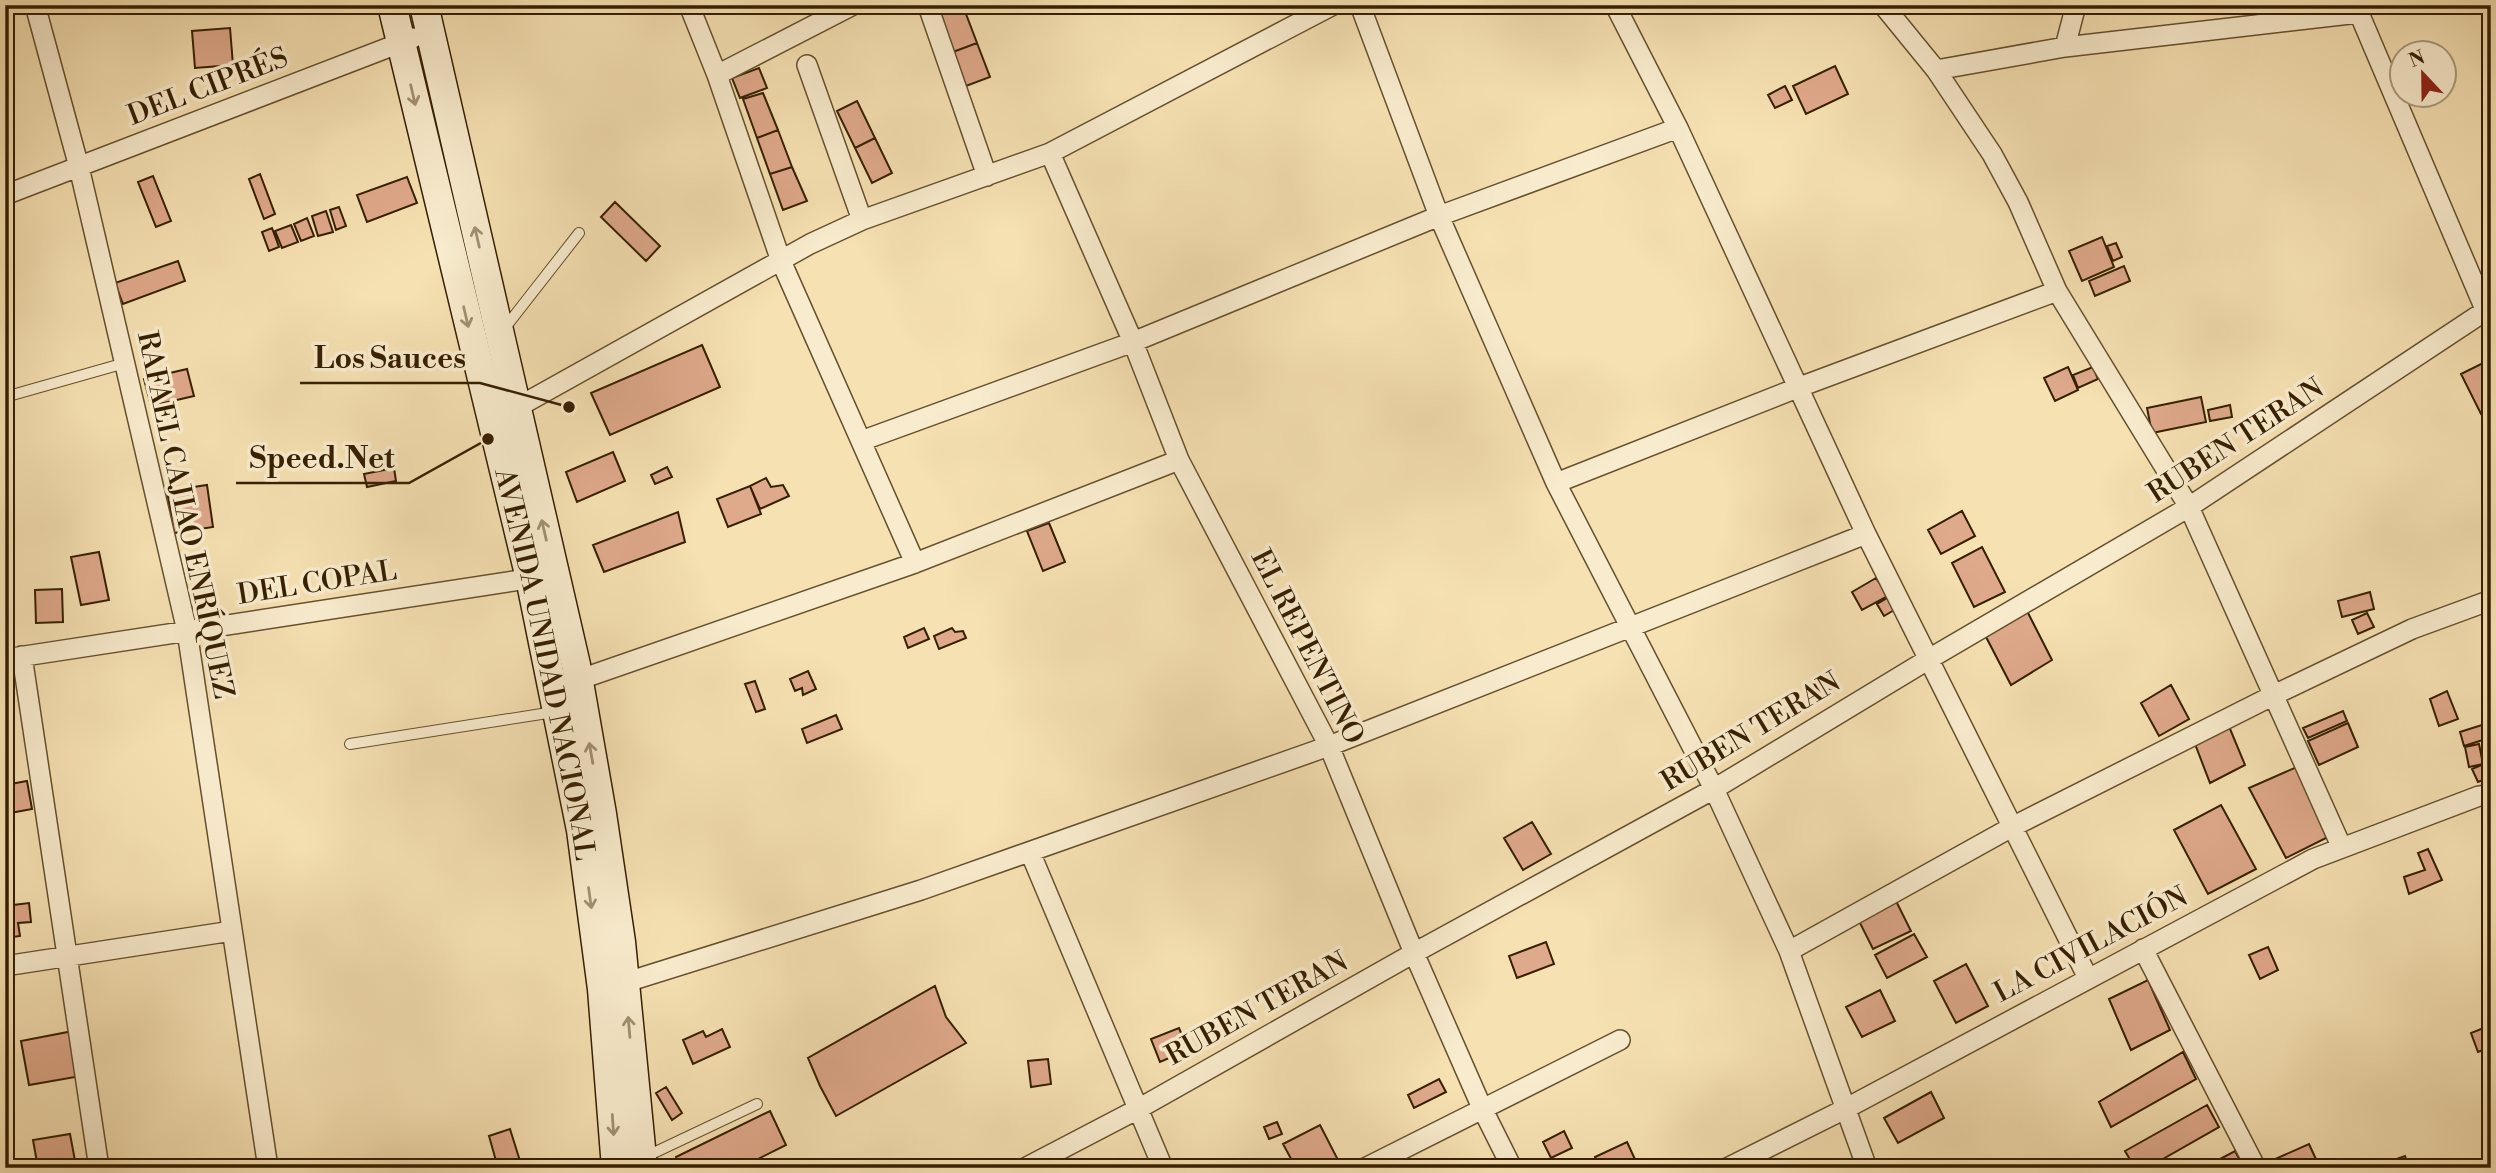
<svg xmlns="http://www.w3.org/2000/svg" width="2496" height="1173" font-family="'Libre Bodoni',serif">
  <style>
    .building { fill: #dfa98b; stroke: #351f00; stroke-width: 2 }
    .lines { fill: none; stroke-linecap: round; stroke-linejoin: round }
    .service-casing { stroke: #65502d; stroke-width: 12 }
    .minor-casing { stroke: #65502d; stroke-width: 22 }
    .secondary-casing { stroke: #351f00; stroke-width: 31 }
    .service { stroke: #f9ecce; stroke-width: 10 }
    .minor { stroke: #f9ecce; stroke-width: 19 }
    .secondary { stroke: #f9ecce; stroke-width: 28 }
    .oneway { stroke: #a19071 }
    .labels { text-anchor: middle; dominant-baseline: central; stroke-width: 7; stroke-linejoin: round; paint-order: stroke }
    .street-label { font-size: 28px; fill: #351f00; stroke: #f9ecce }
    .leader { fill: none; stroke: #351f00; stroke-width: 2.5 }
    .callout-dot { fill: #351f00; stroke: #f9ecce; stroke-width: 2.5 }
    .callout-label { font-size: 30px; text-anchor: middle; font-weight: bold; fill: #351f00; stroke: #f9ecce; stroke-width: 7; stroke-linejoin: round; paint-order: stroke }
  </style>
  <rect width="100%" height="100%" fill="#f6e1b3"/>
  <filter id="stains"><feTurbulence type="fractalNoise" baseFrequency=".00286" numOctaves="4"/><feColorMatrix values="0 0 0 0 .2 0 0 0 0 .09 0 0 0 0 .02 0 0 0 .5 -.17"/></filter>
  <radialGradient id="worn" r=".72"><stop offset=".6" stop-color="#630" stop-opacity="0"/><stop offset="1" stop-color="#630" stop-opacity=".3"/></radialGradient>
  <!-- building -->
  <path class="building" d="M936,5H963V6L939,15Z
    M963,6L977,43L953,52L939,15Z
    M230,28L233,65L195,68L192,31Z
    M977,43L990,77L966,86L953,52Z
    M1835,66L1848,94L1806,114L1793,86Z
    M759,68L767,88L740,98L732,78Z
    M1785,86L1792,100L1775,108L1768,95Z
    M763,93L778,130L757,138L743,99Z
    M857,101L875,138L855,148L837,111Z
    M778,130L792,167L770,174L757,138Z
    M875,138L892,173L872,183L855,148Z
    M792,167L807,201L783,210L770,174Z
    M260,174L275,214L264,219L249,179Z
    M153,176L171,221L156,227L138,182Z
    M407,177L417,203L367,222L357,195Z
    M615,202L660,246L646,261L601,217Z
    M339,207L346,226L336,230L330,210Z
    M326,211L333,232L318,236L312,216Z
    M307,218L314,236L301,241L294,224Z
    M291,225L298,242L282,248L275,231Z
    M272,228L279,247L269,251L262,232Z
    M2102,237L2114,267L2082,281L2069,251Z
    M2116,243L2122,257L2113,261L2107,246Z
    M178,261L185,281L123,304L115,283Z
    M2124,266L2130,281L2095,296L2089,281Z
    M702,345L720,387L610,435L591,393Z
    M2487,361L2491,368V409L2481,414L2461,374Z
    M2068,367L2078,390L2055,401L2044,378Z
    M2093,367L2098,379L2078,388L2073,375Z
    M187,369L194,396L151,406L144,379Z
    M2201,397L2206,422L2152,433L2147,408Z
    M2230,405L2232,417L2210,421L2208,410Z
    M613,452L625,481L577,502L566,472Z
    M667,467L672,477L655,484L651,475Z
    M394,468L396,481L367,487L364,474Z
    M766,478L771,487L783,485L789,496L760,509L750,486Z
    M207,485L213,527L174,533L167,491Z
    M750,486L761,514L728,527L717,499Z
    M1962,511L1975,536L1941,554L1928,530Z
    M678,512L685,542L604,572L593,545Z
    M1049,523L1065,562L1043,571L1027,531Z
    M1982,547L2005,592L1974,607L1952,563Z
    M99,552L109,600L81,605L71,557Z
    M1876,578L1888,596L1862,610L1852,592Z
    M62,589L63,622L36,623L35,590Z
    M2370,592L2374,609L2342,617L2338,601Z
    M1889,597L1896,609L1884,616L1877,604Z
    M2026,609L2052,660L2011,685L1985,635Z
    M2367,613L2374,627L2358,634L2352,620Z
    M924,628L929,639L908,648L904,637Z
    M952,628L955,632L963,631L966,638L939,649L934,636Z
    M808,671L816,689L803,695L802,688L795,691L790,679Z
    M1826,675L1833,688L1821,695L1813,682Z
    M755,681L765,709L756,712L745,684Z
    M2171,685L2189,719L2159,736L2141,703Z
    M2447,691L2458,719L2439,726L2430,699Z
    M2343,711L2347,721L2308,738L2303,728Z
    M836,715L842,729L807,743L802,729Z
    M2348,723L2358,747L2319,765L2308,741Z
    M2228,724L2245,765L2210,783L2195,744Z
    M2485,724L2489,738L2464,746L2460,732Z
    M2479,744L2483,764L2469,767L2465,747Z
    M2491,761V777L2478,782L2472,769Z
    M2299,766L2330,836L2286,858L2249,788Z
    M27,781L32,809L5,814V785Z
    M2221,805L2256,869L2208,894L2174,830Z
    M1532,822L1551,854L1523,870L1504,838Z
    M2428,849L2442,880L2409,894L2404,877L2425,870L2418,853Z
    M1896,901L1911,931L1873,949L1858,919Z
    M29,903L31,922L18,923L20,936L5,938V906Z
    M1914,934L1927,957L1887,978L1875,955Z
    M1546,942L1554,964L1517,978L1509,956Z
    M2268,947L2278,970L2260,979L2249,955Z
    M1966,964L1988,1006L1956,1023L1934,981Z
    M2148,980L2170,1030L2131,1050L2109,999Z
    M935,986L946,1017L966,1043L836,1116L820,1086L808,1058Z
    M1880,990L1895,1021L1862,1037L1846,1007Z
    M2491,1025V1047L2478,1052L2471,1033Z
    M1179,1028L1188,1050L1160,1062L1151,1039Z
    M722,1029L730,1047L693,1064L683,1040L703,1031L706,1037Z
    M73,1031L81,1076L29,1085L21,1041Z
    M2183,1052L2196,1079L2111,1127L2099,1102Z
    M1048,1059L1051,1084L1031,1087L1028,1061Z
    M1439,1079L1446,1092L1414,1108L1408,1095Z
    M666,1087L682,1113L672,1120L656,1093Z
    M1931,1092L1944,1118L1898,1143L1884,1118Z
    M2207,1105L2219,1127L2147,1168H2135L2125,1151Z
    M770,1111L786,1145L740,1168H682L676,1157Z
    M1277,1122L1282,1134L1269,1139L1264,1127Z
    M1320,1125L1337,1158L1319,1168H1296L1283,1144Z
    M510,1129L520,1161L498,1168L489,1136Z
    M1564,1131L1572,1148L1551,1158L1543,1142Z
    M70,1134L76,1166L38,1168L33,1140Z
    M1627,1142L1639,1168H1600L1595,1157Z
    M2309,1144L2320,1168H2266L2264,1164Z
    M2235,1151L2244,1168H2203Z
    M2405,1156L2409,1168H2371Z
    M1064,1157L1069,1168H1042Z"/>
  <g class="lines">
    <!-- service casing -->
    <g class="service-casing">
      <path id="service" d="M504,329L579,233
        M5,397L125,363
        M350,744L554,712
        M645,1157L757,1104"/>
    </g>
    <!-- minor casing -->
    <g class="minor-casing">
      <path id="minor" d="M35,5L79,167L187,631L268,1168
        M689,5L717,75L781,261L915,563
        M1360,5L1439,216L1556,483L1714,789L1789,951L1867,1168
        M1615,5L1678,128L1866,534L2088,978
        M1883,5L1936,70L1992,154L2018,202L2057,291L2189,507L2342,848
        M928,6L987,176
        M2359,13L2490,321
        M2065,47L2076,5
        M807,65L862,220
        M1936,70L2065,47L2359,13L2364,5
        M717,75L853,5
        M1050,153L1133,342L1179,460L1329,746L1414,953L1482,1108L1512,1168
        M5,195L413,38
        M516,408L810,244L862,220L1050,153L1333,5
        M861,441L1133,342L1439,216L1678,128
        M1556,483L1797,388L2057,291
        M22,656L99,1168
        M5,659L540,577
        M578,680L915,563L1179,460
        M1030,852L1163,1168
        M2143,949L2256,1168
        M1789,951L2012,827L2274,695L2412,629L2491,600
        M5,966L232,931
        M614,986L921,890L1329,746L1866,534
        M1025,1168L1138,1109L1414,953L1714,789L1929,659L2189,507L2485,311
        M1365,1168L1620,1040
        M1727,1168L1845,1109L2313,859L2479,796L2491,794"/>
    </g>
    <!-- secondary casing -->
    <g class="secondary-casing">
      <g id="secondary">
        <path id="s1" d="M392,5L530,578L581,830L602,989L616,1168"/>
        <path d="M424,5L576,665L602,814L621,942L643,1168"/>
      </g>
    </g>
    <!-- service -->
    <use href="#service" class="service"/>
    <!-- minor -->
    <use href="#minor" class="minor"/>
    <!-- secondary -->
    <use href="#secondary" class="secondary"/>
  </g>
  <!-- one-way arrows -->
  <defs><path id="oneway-shaft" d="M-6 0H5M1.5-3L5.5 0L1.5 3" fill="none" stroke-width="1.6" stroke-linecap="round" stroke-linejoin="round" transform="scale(1.75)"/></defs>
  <g class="oneway">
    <use href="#oneway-shaft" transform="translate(413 95) rotate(77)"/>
    <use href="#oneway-shaft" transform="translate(477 237) rotate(-103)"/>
    <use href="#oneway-shaft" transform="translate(466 317) rotate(77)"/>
    <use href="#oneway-shaft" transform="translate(544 530) rotate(-103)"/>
    <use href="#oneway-shaft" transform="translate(591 753) rotate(-100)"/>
    <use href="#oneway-shaft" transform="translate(590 898) rotate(82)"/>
    <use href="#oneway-shaft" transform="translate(629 1027) rotate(-95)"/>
    <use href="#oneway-shaft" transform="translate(613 1125) rotate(86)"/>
  </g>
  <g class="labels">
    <!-- street labels -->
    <g class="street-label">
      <text transform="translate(208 87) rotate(-21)">DEL CIPRÉS</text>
      <text transform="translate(2236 441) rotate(-33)">RUBEN TERAN</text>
      <text transform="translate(185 515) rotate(78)">RAFAEL CAJIAO ENRÍQUEZ</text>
      <text transform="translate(317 583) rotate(-9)">DEL COPAL</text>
      <text transform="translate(1307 647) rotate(63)">EL REPENTINO</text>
      <text stroke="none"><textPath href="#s1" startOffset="677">AVENIDA UNIDAD NACIONAL</textPath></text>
      <text transform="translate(1751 732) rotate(-31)">RUBEN TERAN</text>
      <text transform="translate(2091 945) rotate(-28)">LA CIVILACIÓN</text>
      <text transform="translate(1257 1009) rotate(-29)">RUBEN TERAN</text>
    </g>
  </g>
  <!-- callouts -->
  <path class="leader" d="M569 407L480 383H300M488 439L409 483H236"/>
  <g class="callout-dot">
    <circle cx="569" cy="407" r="7"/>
    <circle cx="488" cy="439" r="7"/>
  </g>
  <g class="callout-label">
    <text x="390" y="368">Los Sauces</text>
    <text x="322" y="468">Speed.Net</text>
  </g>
  <!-- margin -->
  <rect width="2496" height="1173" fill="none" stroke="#f6e1b3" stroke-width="28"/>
  <rect x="7" y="7" width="2482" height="1159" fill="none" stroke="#351f00" stroke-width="3.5"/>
  <rect x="14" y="14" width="2468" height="1145" fill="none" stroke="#351f00" stroke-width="2"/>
  <!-- north arrow -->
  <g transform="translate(2423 74) rotate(338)"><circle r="33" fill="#f9ecce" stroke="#ab9a7c" stroke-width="2"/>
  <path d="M0-5L12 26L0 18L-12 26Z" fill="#8f2418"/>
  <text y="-10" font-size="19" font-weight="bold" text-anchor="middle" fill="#351f00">N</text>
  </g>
  <rect width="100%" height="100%" filter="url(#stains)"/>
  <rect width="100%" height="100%" fill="url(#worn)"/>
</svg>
